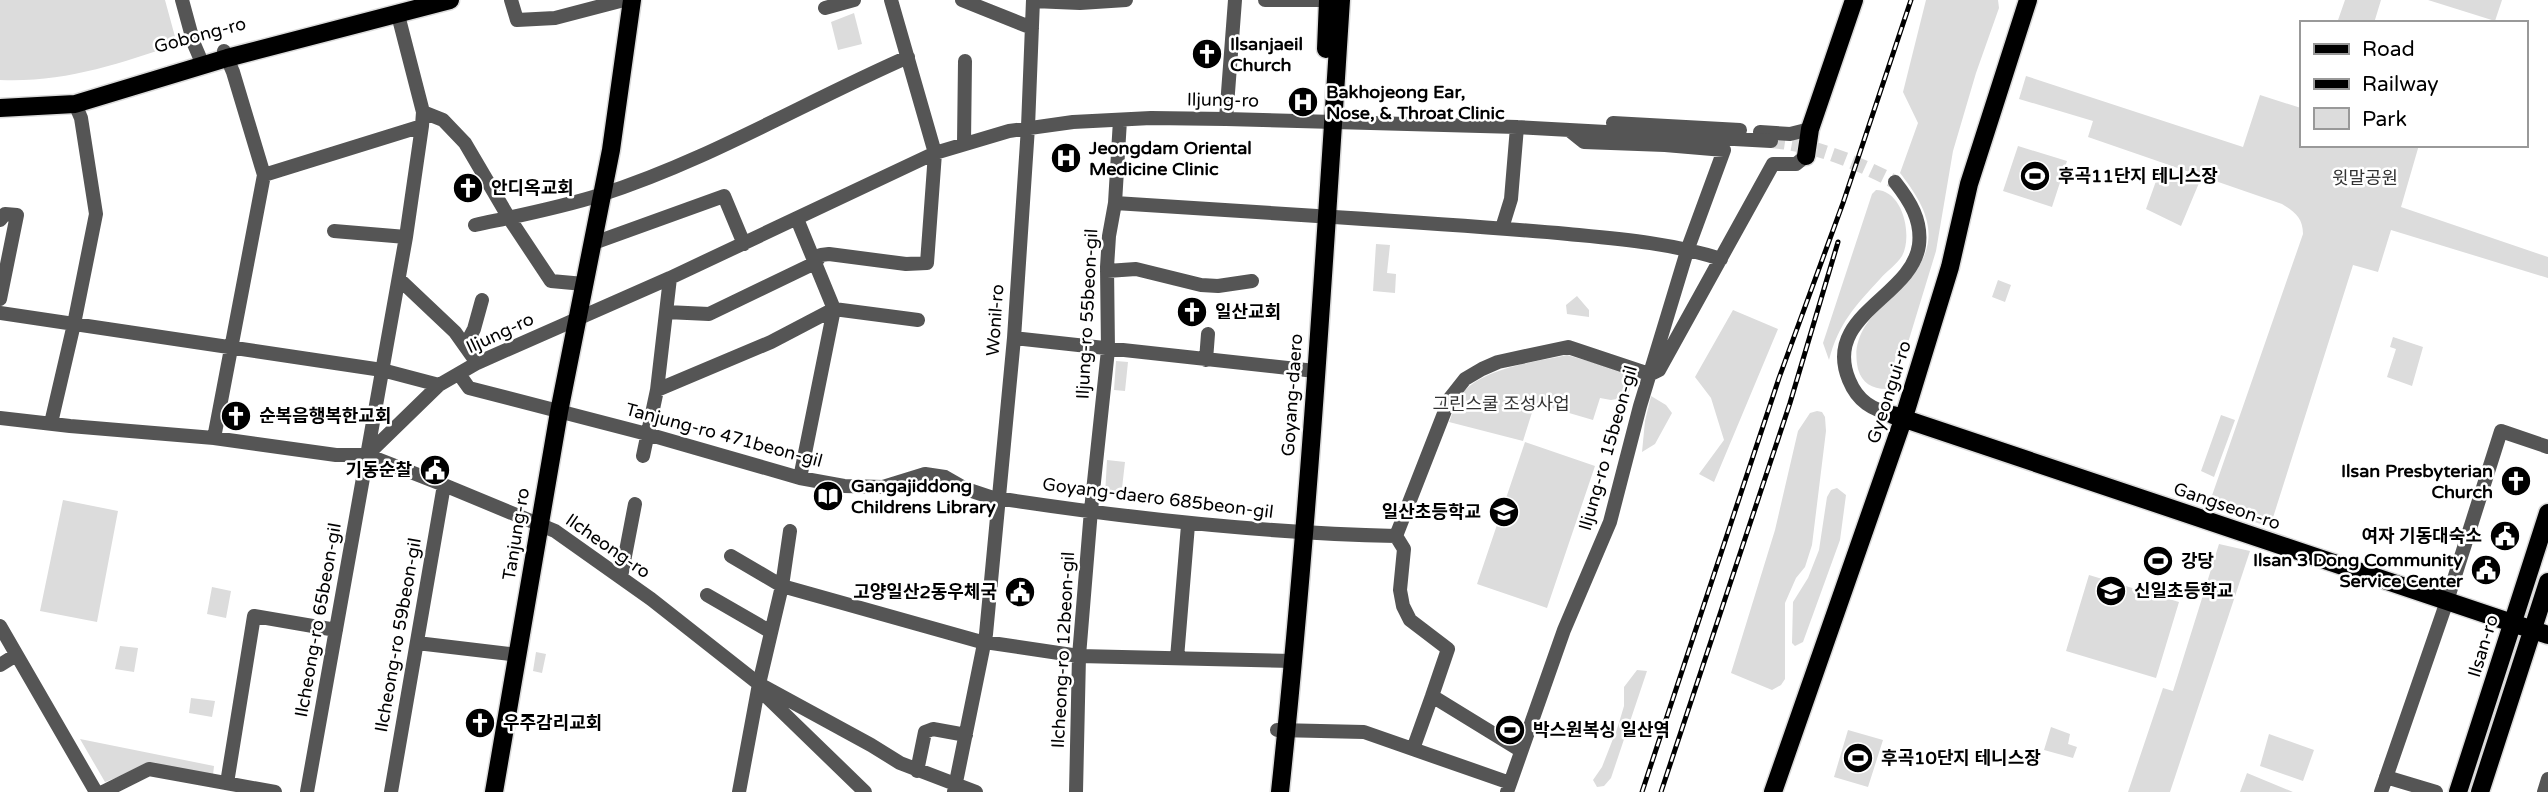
<svg xmlns="http://www.w3.org/2000/svg" width="2548" height="792" font-family="'Varela Round','Noto Sans KR',sans-serif">
  <style>
    .green { fill: #dcdcdc }
    .lines { fill: none; stroke-linecap: round; stroke-linejoin: round }
    .minor-tunnel { stroke: #d9d9d9; stroke-width: 14; stroke-dasharray: 14 7; stroke-linecap: butt }
    .major-casing { stroke: #dbdbdb; stroke-width: 21 }
    .minor { stroke: #555; stroke-width: 14 }
    .major { stroke: #000; stroke-width: 18 }
    .rail-casing { stroke: #000; stroke-width: 5 }
    .rail { stroke: #fff; stroke-width: 2.5; stroke-dasharray: 8; stroke-linecap: butt }
    .labels { text-anchor: middle; dominant-baseline: central; stroke-width: 5; stroke-linejoin: round; paint-order: stroke }
    .street-label { font-size: 18px; fill: #000; stroke: #fff }
    .poi-label { font-size: 18px; font-weight: bold; fill: #000; stroke: #fff; text-anchor: start }
    .park-label { font-size: 18px; fill: #333; stroke: #fff }
  </style>
  <rect width="100%" height="100%" fill="#fff"/>
  <!-- green -->
  <path class="green" d="M0,0H165L177,44C119,64 62,83 0,80Z
    M1926,0H1998L1999,8L1976,73L1953,151L1936,251L1907,346L1896,355L1890,383L1886,389C1872,389 1862,383 1858,369C1845,312 1916,295 1927,247C1934,219 1916,194 1900,173L1918,123L1903,92Z
    M2345,0H2381L2374,23H2337Z
    M2428,0H2502L2495,21Z
    M854,13L862,44L838,50L831,22Z
    M2026,76L2243,147L2260,95L2301,108V145H2419L2401,207L2548,257V278L2391,230L2378,272L2353,265L2270,527L2208,507L2303,234C2303,218 2295,212 2282,204L2088,137L2093,121L2019,99Z
    M2018,146L2067,161L2052,207L2003,191Z
    M2160,170L2199,183L2181,226L2146,209Z
    M1876,190C1903,190 1913,236 1902,256C1897,264 1886,272 1880,279C1855,306 1838,324 1829,360L1823,343L1872,194Z
    M1376,244L1390,245L1387,273L1396,274L1395,293L1373,291Z
    M1998,280L2011,285L2005,302L1992,297Z
    M1577,296L1589,310V317L1567,314L1566,305Z
    M1733,310L1778,329L1714,482L1699,474L1724,440L1711,398L1695,377Z
    M2393,337L2423,347L2412,386L2387,377L2396,349L2390,347Z
    M1567,355L1633,374L1628,397L1611,400L1600,398L1593,420L1535,403L1523,441L1449,422C1452,416 1453,408 1457,401C1473,369 1535,362 1567,355Z
    M1116,361L1128,362L1125,391L1114,390Z
    M1651,396L1666,405L1672,413L1655,444L1642,452L1645,421Z
    M1817,411L1822,412L1825,417L1826,431L1812,545L1805,567L1796,578L1785,603V679L1781,685L1772,690L1731,673L1775,530L1798,431L1810,413Z
    M2221,415L2235,420L2214,477L2201,471Z
    M1525,442L1595,466L1547,608L1477,584Z
    M1107,460L1125,462L1121,497L1105,495Z
    M1837,488L1846,495L1840,540L1803,642L1795,646L1792,643L1793,602L1808,578L1819,550L1827,497L1831,490Z
    M63,500L118,511L97,622L40,611Z
    M2219,544L2250,551L2170,792H2128L2163,688L2173,691Z
    M2089,575L2179,602L2156,678L2066,651Z
    M212,587L231,591L226,618L207,614Z
    M120,646L138,648L134,672L115,669Z
    M536,652L546,654L542,673L533,671Z
    M1637,670L1647,671L1611,778L1604,786L1597,787L1593,780L1602,767L1618,726L1624,706V687Z
    M191,698L215,701L212,717L189,713Z
    M2051,727L2070,734L2068,744L2077,747L2073,758L2044,750Z
    M1848,730L1883,740L1868,787L1834,777Z
    M2269,734L2314,750L2303,781L2260,766Z
    M80,739L214,766L213,775L147,766L105,782Z
    M2247,773L2293,792H2240Z"/>
  <g class="lines">
    <!-- minor-tunnel -->
    <path class="minor-tunnel" d="M1771,141C1816,145 1856,162 1895,182"/>
    <!-- major casing -->
    <g class="major-casing">
      <path id="major" d="M1326,49L1328,0
        M0,108L75,104L227,58L450,0
        M1806,156L1810,129L1854,0
        M1893,415L2548,635
        M494,792L559,412L611,150L632,0
        M1280,792C1308,529 1324,264 1341,0
        M1773,792L1904,417L1950,267L1969,184L2028,0
        M2458,792L2548,513
        M2480,792L2548,582"/>
    </g>
    <!-- minor -->
    <path class="minor" d="M182,0L194,44L203,65
      M511,0L517,20L555,18L624,0
      M962,0L1032,28
      M1265,0H1337
      M1033,1L1080,3L1126,0
      M825,8L854,0
      M423,112L443,120L465,143L509,218L551,281L584,284
      M1226,119L1235,0
      M1613,123L1740,130
      M1760,132L1790,134L1810,129
      M964,143L965,61
      M264,175L422,126
      M1115,203L1317,216
      M1334,217C1412,222 1490,227 1568,234C1620,239 1671,243 1721,259
      M797,219L834,309L800,478
      M0,220L5,214L17,215L0,299
      M475,225C517,216 559,208 600,195C707,161 805,102 908,57
      M1502,228L1511,199L1517,127
      M334,231L406,237
      M591,244L724,196L744,244
      M1107,271L1136,269L1201,285L1218,286L1252,281
      M399,279L455,332L477,363
      M666,312L709,314L815,263L821,255L829,254L906,264L927,263L935,153L891,0
      M0,313L382,370L439,385
      M1014,338L1315,371
      M465,346L474,329L482,300
      M1206,360L1208,334
      M459,374L469,388L647,434L800,478L844,486L883,487L925,474L945,477L966,489L990,497C1125,518 1259,533 1396,536
      M1651,374L1659,370L1773,164H1796L1806,156
      M657,390L771,342L834,309L918,320
      M1893,415C1872,409 1858,402 1849,380C1822,315 1912,297 1919,245C1922,220 1910,201 1895,182
      M0,418L70,426L214,438L336,455H367L444,485L555,531L651,599L759,684L871,745L900,763L976,792
      M51,423L74,324L96,214L81,118L75,104
      M214,438L264,175L233,72L224,51
      M367,455L439,385L477,363L670,278L935,153L1009,131L1073,122L1151,118L1226,119L1517,127L1771,141
      M643,456L657,390L670,278
      M1396,536L1450,398L1465,379L1482,369L1498,362L1568,347L1649,374
      M1396,536L1404,549L1400,590L1403,606L1410,620L1448,649L1432,696
      M731,556L782,586L978,641L1079,656L1293,661
      M621,577L635,504
      M707,595L771,632
      M0,626L96,792
      M417,643L518,655
      M1177,658L1188,525
      M0,665L16,655
      M762,688L767,697L865,792
      M1277,730L1364,732L1510,783
      M1413,749L1432,696L1520,750
      M917,771L925,732L933,729L966,735
      M2386,777L2436,792
      M227,783L254,616L336,630
      M103,792L149,769L275,792
      M307,792L406,237L422,126L423,112L398,15
      M391,792L444,485
      M739,792L759,684L782,586L790,531
      M954,792L986,634L1014,338L1028,127L1033,0
      M1076,792L1079,656L1091,510L1108,350L1107,267L1109,236L1115,203L1120,120
      M1507,792L1564,630L1610,522L1640,406L1668,314L1688,248L1724,150L1665,145L1584,142L1569,130
      M2381,792L2447,601L2501,431L2548,447
      M2544,792L2548,779"/>
    <!-- major -->
    <use href="#major" class="major"/>
    <!-- rail casing -->
    <g class="rail-casing">
      <path id="rail" d="M1642,792L1779,378L1843,203L1911,0
        M1661,792L1790,403L1838,242"/>
    </g>
    <!-- rail -->
    <use href="#rail" class="rail"/>
  </g>
  <!-- icons -->
  <defs>
    <g id="church-disc" transform="scale(1.575)"><circle r="9.5" fill="#000" stroke="#fff"/><path d="M-1.2-6h2.4v3.5h3.3v2.4h-3.3V6h-2.4V-.1h-3.3v-2.4h3.3Z" fill="#fff"/></g>
    <g id="hospital-disc" transform="scale(1.575)"><circle r="9.5" fill="#000" stroke="#fff"/><path d="M-5-5h3v3.5h4V-5h3V5h-3V1.5h-4V5h-3Z" fill="#fff"/></g>
    <g id="stadium-disc" transform="scale(1.575)"><circle r="9.5" fill="#000" stroke="#fff"/><path d="M0-5a6.5 5 0 1 0 0 10a6.5 5 0 1 0 0-10ZM-3.5-1.8h7v3.6h-7Z" fill="#fff"/></g>
    <g id="civic-disc" transform="scale(1.575)"><circle r="9.5" fill="#000" stroke="#fff"/><path d="M-.6-6.5H3V-4.5H.6V-3L4-1V1h2V6H-6V1h2V-1L-.6-3ZM-1.2 2.5V6h2.4V2.5Z" fill="#fff"/></g>
    <g id="library-disc" transform="scale(1.575)"><circle r="9.5" fill="#000" stroke="#fff"/><path d="M-6-4Q-3-5.5-.7-3.5V5Q-3 3-6 4ZM6-4Q3-5.5 .7-3.5V5Q3 3 6 4Z" fill="#fff"/></g>
    <g id="school-disc" transform="scale(1.575)"><circle r="9.5" fill="#000" stroke="#fff"/><path d="M0-5L7-2L0 1L-7-2ZM-4 1L0 2.5L4 1V4Q0 6-4 4Z" fill="#fff"/></g>
  </defs>
  <g fill-rule="evenodd">
    <use href="#church-disc" x="1207" y="54"/>
    <use href="#hospital-disc" x="1303" y="102"/>
    <use href="#hospital-disc" x="1066" y="158"/>
    <use href="#stadium-disc" x="2035" y="176"/>
    <use href="#church-disc" x="468" y="188"/>
    <use href="#church-disc" x="1192" y="312"/>
    <use href="#church-disc" x="236" y="416"/>
    <use href="#civic-disc" x="435" y="470"/>
    <use href="#church-disc" x="2516" y="481"/>
    <use href="#library-disc" x="828" y="496"/>
    <use href="#school-disc" x="1504" y="512"/>
    <use href="#civic-disc" x="2505" y="536"/>
    <use href="#stadium-disc" x="2158" y="561"/>
    <use href="#civic-disc" x="2486" y="570"/>
    <use href="#school-disc" x="2111" y="591"/>
    <use href="#civic-disc" x="1020" y="592"/>
    <use href="#church-disc" x="480" y="723"/>
    <use href="#stadium-disc" x="1510" y="730"/>
    <use href="#stadium-disc" x="1858" y="758"/>
  </g>
  <g class="labels">
    <!-- street labels -->
    <g class="street-label">
      <text transform="translate(200 35) rotate(-15)">Gobong-ro</text>
      <text transform="translate(1223 100) rotate(1)">Iljung-ro</text>
      <text transform="translate(1087 314) rotate(-87)">Iljung-ro 55beon-gil</text>
      <text transform="translate(995 320) rotate(-86)">Wonil-ro</text>
      <text transform="translate(500 333) rotate(-25)">Iljung-ro</text>
      <text transform="translate(1889 392) rotate(-72)">Gyeongui-ro</text>
      <text transform="translate(1292 395) rotate(-86)">Goyang-daero</text>
      <text transform="translate(724 435) rotate(15)">Tanjung-ro 471beon-gil</text>
      <text transform="translate(1608 448) rotate(-74)">Iljung-ro 15beon-gil</text>
      <text transform="translate(1158 498) rotate(7)">Goyang-daero 685beon-gil</text>
      <text transform="translate(2227 506) rotate(19)">Gangseon-ro</text>
      <text transform="translate(516 534) rotate(-81)">Tanjung-ro</text>
      <text transform="translate(608 546) rotate(35)">Ilcheong-ro</text>
      <text transform="translate(318 620) rotate(-80)">Ilcheong-ro 65beon-gil</text>
      <text transform="translate(398 635) rotate(-80)">Ilcheong-ro 59beon-gil</text>
      <text transform="translate(2483 646) rotate(-73)">Ilsan-ro</text>
      <text transform="translate(1063 650) rotate(-87)">Ilcheong-ro 12beon-gil</text>
    </g>
    <!-- poi labels -->
    <g class="poi-label">
      <text x="1230" y="44">Ilsanjaeil<tspan x="1230" dy="21">Church</tspan></text>
      <text x="1326" y="92">Bakhojeong Ear,<tspan x="1326" dy="21">Nose, &amp; Throat Clinic</tspan></text>
      <text x="1089" y="148">Jeongdam Oriental<tspan x="1089" dy="21">Medicine Clinic</tspan></text>
      <text x="2058" y="176">후곡11단지 테니스장</text>
      <text x="491" y="188">안디옥교회</text>
      <text x="1215" y="312">일산교회</text>
      <text x="259" y="416">순복음행복한교회</text>
      <text x="412" y="470" text-anchor="end">기동순찰</text>
      <text x="2493" y="471" text-anchor="end">Ilsan Presbyterian<tspan x="2493" dy="21">Church</tspan></text>
      <text x="851" y="486">Gangajiddong<tspan x="851" dy="21">Childrens Library</tspan></text>
      <text x="1481" y="512" text-anchor="end">일산초등학교</text>
      <text x="2482" y="536" text-anchor="end">여자 기동대숙소</text>
      <text x="2463" y="560" text-anchor="end">Ilsan 3 Dong Community<tspan x="2463" dy="21">Service Center</tspan></text>
      <text x="2181" y="561">강당</text>
      <text x="2134" y="591">신일초등학교</text>
      <text x="997" y="592" text-anchor="end">고양일산2동우체국</text>
      <text x="503" y="723">우주감리교회</text>
      <text x="1533" y="730">박스원복싱 일산역</text>
      <text x="1881" y="758">후곡10단지 테니스장</text>
    </g>
    <!-- park labels -->
    <g class="park-label">
      <text x="2365" y="178">윗말공원</text>
      <text x="1501" y="404">그린스쿨 조성사업</text>
    </g>
  </g>
  <!-- legend -->
  <rect x="2300" y="21" width="228" height="126" fill="#ffffff" stroke="#999999" stroke-width="2"/>
  <rect x="2314" y="44" width="35" height="10" fill="#000000" stroke="#999999" stroke-width="2"/>
  <text x="2362" y="56" font-size="21" fill="#000000">Road</text>
  <rect x="2314" y="79" width="35" height="10" fill="#000000" stroke="#999999" stroke-width="2"/>
  <text x="2362" y="91" font-size="21" fill="#000000">Railway</text>
  <rect x="2314" y="108" width="35" height="21" fill="#dcdcdc" stroke="#999999" stroke-width="2"/>
  <text x="2362" y="126" font-size="21" fill="#000000">Park</text>
</svg>
